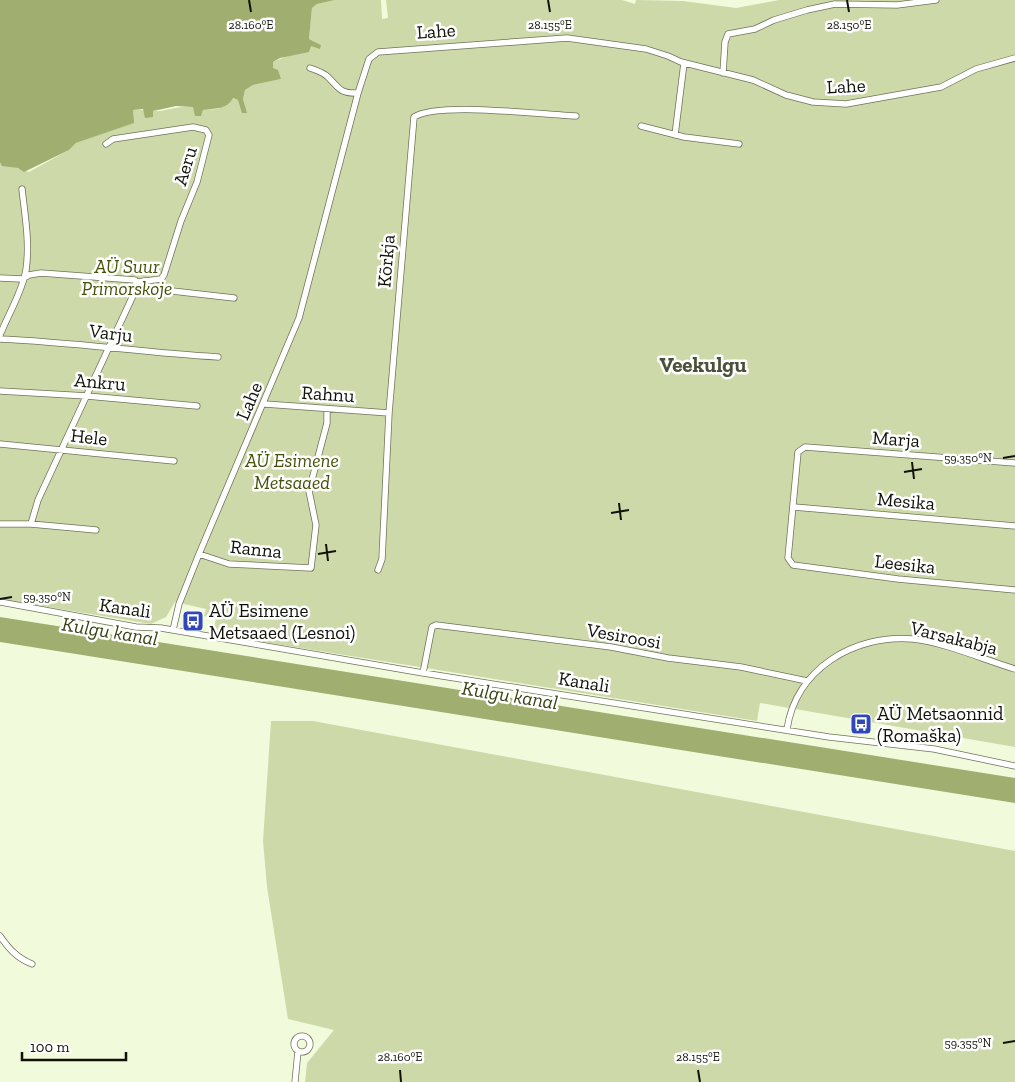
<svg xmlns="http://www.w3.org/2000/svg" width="1015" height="1082" font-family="'Zilla Slab',serif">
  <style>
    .green { fill: #cdd9a9 }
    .water { fill: #a0ae70 }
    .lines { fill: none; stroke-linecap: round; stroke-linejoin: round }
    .street-casing { stroke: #6d7359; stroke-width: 7 }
    .street { stroke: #fff; stroke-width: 5.5 }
    .ticks { fill: none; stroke: #101208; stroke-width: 2 }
    .labels { text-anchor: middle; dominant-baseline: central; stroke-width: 5; stroke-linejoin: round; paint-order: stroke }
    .street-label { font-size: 19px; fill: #101208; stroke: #fff }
    .park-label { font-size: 19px; font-style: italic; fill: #455108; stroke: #fff }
    .poi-label { font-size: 19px; fill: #101208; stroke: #fff; text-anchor: start }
    .water-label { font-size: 20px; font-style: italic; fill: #394213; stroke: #fff }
    .quarter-label { font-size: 21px; font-weight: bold; fill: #4b5139; stroke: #fff }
    .ticks-label { font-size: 12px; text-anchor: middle; fill: #101208; stroke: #fff; stroke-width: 5; stroke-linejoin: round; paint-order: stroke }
  </style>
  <rect width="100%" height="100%" fill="#f2fadc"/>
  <!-- green -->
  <path class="green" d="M335,0H381L382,19L388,18L386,0H622L635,4L636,0L683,1L736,8L779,0H1015V747L760,703L757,721L213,634L216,618L204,616L206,609L175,602L166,617L151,624L0,599V162L29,172L69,150L76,143L133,123V110C141,109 145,111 153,111C166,112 176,105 193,107L198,115H201L203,110L218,109L232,98L238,100L246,113L243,99L245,90L253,85L281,79L273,68V62L311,46L321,45L309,39L312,8L317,4Z
    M271,721H313L1015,851V1082H305L307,1063L334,1030L288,1019L267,887L263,841Z"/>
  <!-- water -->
  <path class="water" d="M0,0H335L317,4L312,8L309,39L321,45L320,49L311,46L309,52L280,58L273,62V68L278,70L281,79L253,85L245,90L243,99L247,113H242L238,100L233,98C226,110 215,108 203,110L201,116H195L193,107L176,106L153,111V117L145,118L143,109L133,110L134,123L76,143L69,150L24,172L18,168L2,166L0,162Z
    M0,617L1015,778V803L0,642Z"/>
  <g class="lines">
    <!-- street casing -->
    <g class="street-casing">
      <path id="street" d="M310,68C316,70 324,73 328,77C339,88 340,94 358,93
        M723,73L725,42L728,34L755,29L774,20L807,10L835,4L897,5L936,0
        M641,126L684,137L739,144
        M675,135L684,63
        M106,144L113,139L193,127L206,130L209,135L197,182L181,221L164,275L161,279L137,282
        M0,278L22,279L29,275L41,273L135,280L137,287L234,298
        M0,335C8,315 23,290 26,270C30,243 25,216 22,189
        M0,339C73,342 145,353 218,357
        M0,391L87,396L197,406
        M265,404L389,413
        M0,444L174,461
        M1015,463L805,447L798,452L788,558L793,565L898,579L1015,590
        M794,507L1015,526
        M0,524H31L96,530
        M31,524L38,500L137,287
        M199,554L229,564L311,568L316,525L309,491L327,423V410
        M378,570L382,559L389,413L414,117C438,101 541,115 576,116
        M0,602L136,627L161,628L423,673L829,737L934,749L1015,766
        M173,630L179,604L199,554L299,318L358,93L369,59L378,52L567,38L646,49L668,56L681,62L753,80L786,95L813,102L846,104L941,87L976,69L1015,58
        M423,673L432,627L436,625L611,647L668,658L741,667L807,681
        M787,729C796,669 854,634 913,639C943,642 985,660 1015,669
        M0,936C9,949 17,958 32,964
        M294 1044a8 8 0 1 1 16 0a8 8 0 1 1-16 0Z
        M295,1082L298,1051"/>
    </g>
    <!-- street -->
    <use href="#street" class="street"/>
  </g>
  <!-- ticks -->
  <path class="ticks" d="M249,0L251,12M548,0L550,12M847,0L849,12M1003,458L1015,456M912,462L914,479M904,472L922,469M619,503L621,520M611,513L629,510M326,544L328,561M318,554L336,551M0,599L12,597M1003,1043L1015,1041M400,1070L401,1082M698,1070L700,1082"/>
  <!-- icons -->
  <defs>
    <g id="bus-square" transform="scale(1.125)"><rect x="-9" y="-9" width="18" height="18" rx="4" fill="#3146b7" stroke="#fff"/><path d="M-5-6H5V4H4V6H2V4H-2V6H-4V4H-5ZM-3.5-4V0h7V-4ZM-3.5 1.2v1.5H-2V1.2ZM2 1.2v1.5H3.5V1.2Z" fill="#fff"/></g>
  </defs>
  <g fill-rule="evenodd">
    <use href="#bus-square" x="193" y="621"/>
    <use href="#bus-square" x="861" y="724"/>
  </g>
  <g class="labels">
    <!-- street labels -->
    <g class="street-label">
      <text transform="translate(436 31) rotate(-4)">Lahe</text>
      <text transform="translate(846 86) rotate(-3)">Lahe</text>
      <text transform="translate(185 166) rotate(-73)">Aeru</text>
      <text transform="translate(386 261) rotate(-85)">Kõrkja</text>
      <text transform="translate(111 333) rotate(7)">Varju</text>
      <text transform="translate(100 382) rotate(5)">Ankru</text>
      <text transform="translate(328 394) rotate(4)">Rahnu</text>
      <text transform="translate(249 401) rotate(-67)">Lahe</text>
      <text transform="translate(89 437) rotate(6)">Hele</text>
      <text transform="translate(896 439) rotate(4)">Marja</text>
      <text transform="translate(906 501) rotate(5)">Mesika</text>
      <text transform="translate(256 549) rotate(6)">Ranna</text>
      <text transform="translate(905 564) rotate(6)">Leesika</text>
      <text transform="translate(125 608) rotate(8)">Kanali</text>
      <text transform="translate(624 636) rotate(10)">Vesiroosi</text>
      <text transform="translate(954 638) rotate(14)">Varsakabja</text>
      <text transform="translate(584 682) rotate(9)">Kanali</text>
    </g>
    <!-- park labels -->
    <g class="park-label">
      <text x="127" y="266">AÜ Suur<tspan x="127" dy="22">Primorskoje</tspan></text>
      <text x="292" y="460">AÜ Esimene<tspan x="292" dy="22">Metsaaed</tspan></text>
    </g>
    <!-- poi labels -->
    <g class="poi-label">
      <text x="209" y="610">AÜ Esimene<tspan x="209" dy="22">Metsaaed (Lesnoi)</tspan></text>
      <text x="877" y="713">AÜ Metsaonnid<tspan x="877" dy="22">(Romaška)</tspan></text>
    </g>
    <!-- water labels -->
    <g class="water-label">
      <text transform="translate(110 631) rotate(9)">Kulgu kanal</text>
      <text transform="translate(510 695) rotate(9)">Kulgu kanal</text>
    </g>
    <!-- quarter labels -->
    <g class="quarter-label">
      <text x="703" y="364">Veekulgu</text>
    </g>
  </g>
  <g class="ticks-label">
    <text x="251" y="29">28.160°E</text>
    <text x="550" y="29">28.155°E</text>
    <text x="849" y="29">28.150°E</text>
    <text x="968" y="462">59.350°N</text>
    <text x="47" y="601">59.350°N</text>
    <text x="968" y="1047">59.355°N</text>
    <text x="400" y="1061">28.160°E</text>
    <text x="698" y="1061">28.155°E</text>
  </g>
  <!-- scale -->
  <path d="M22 1052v8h104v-8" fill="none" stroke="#101208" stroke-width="2.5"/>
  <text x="30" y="1052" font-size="15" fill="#101208" stroke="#ffffff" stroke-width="4" paint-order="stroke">100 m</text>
</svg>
